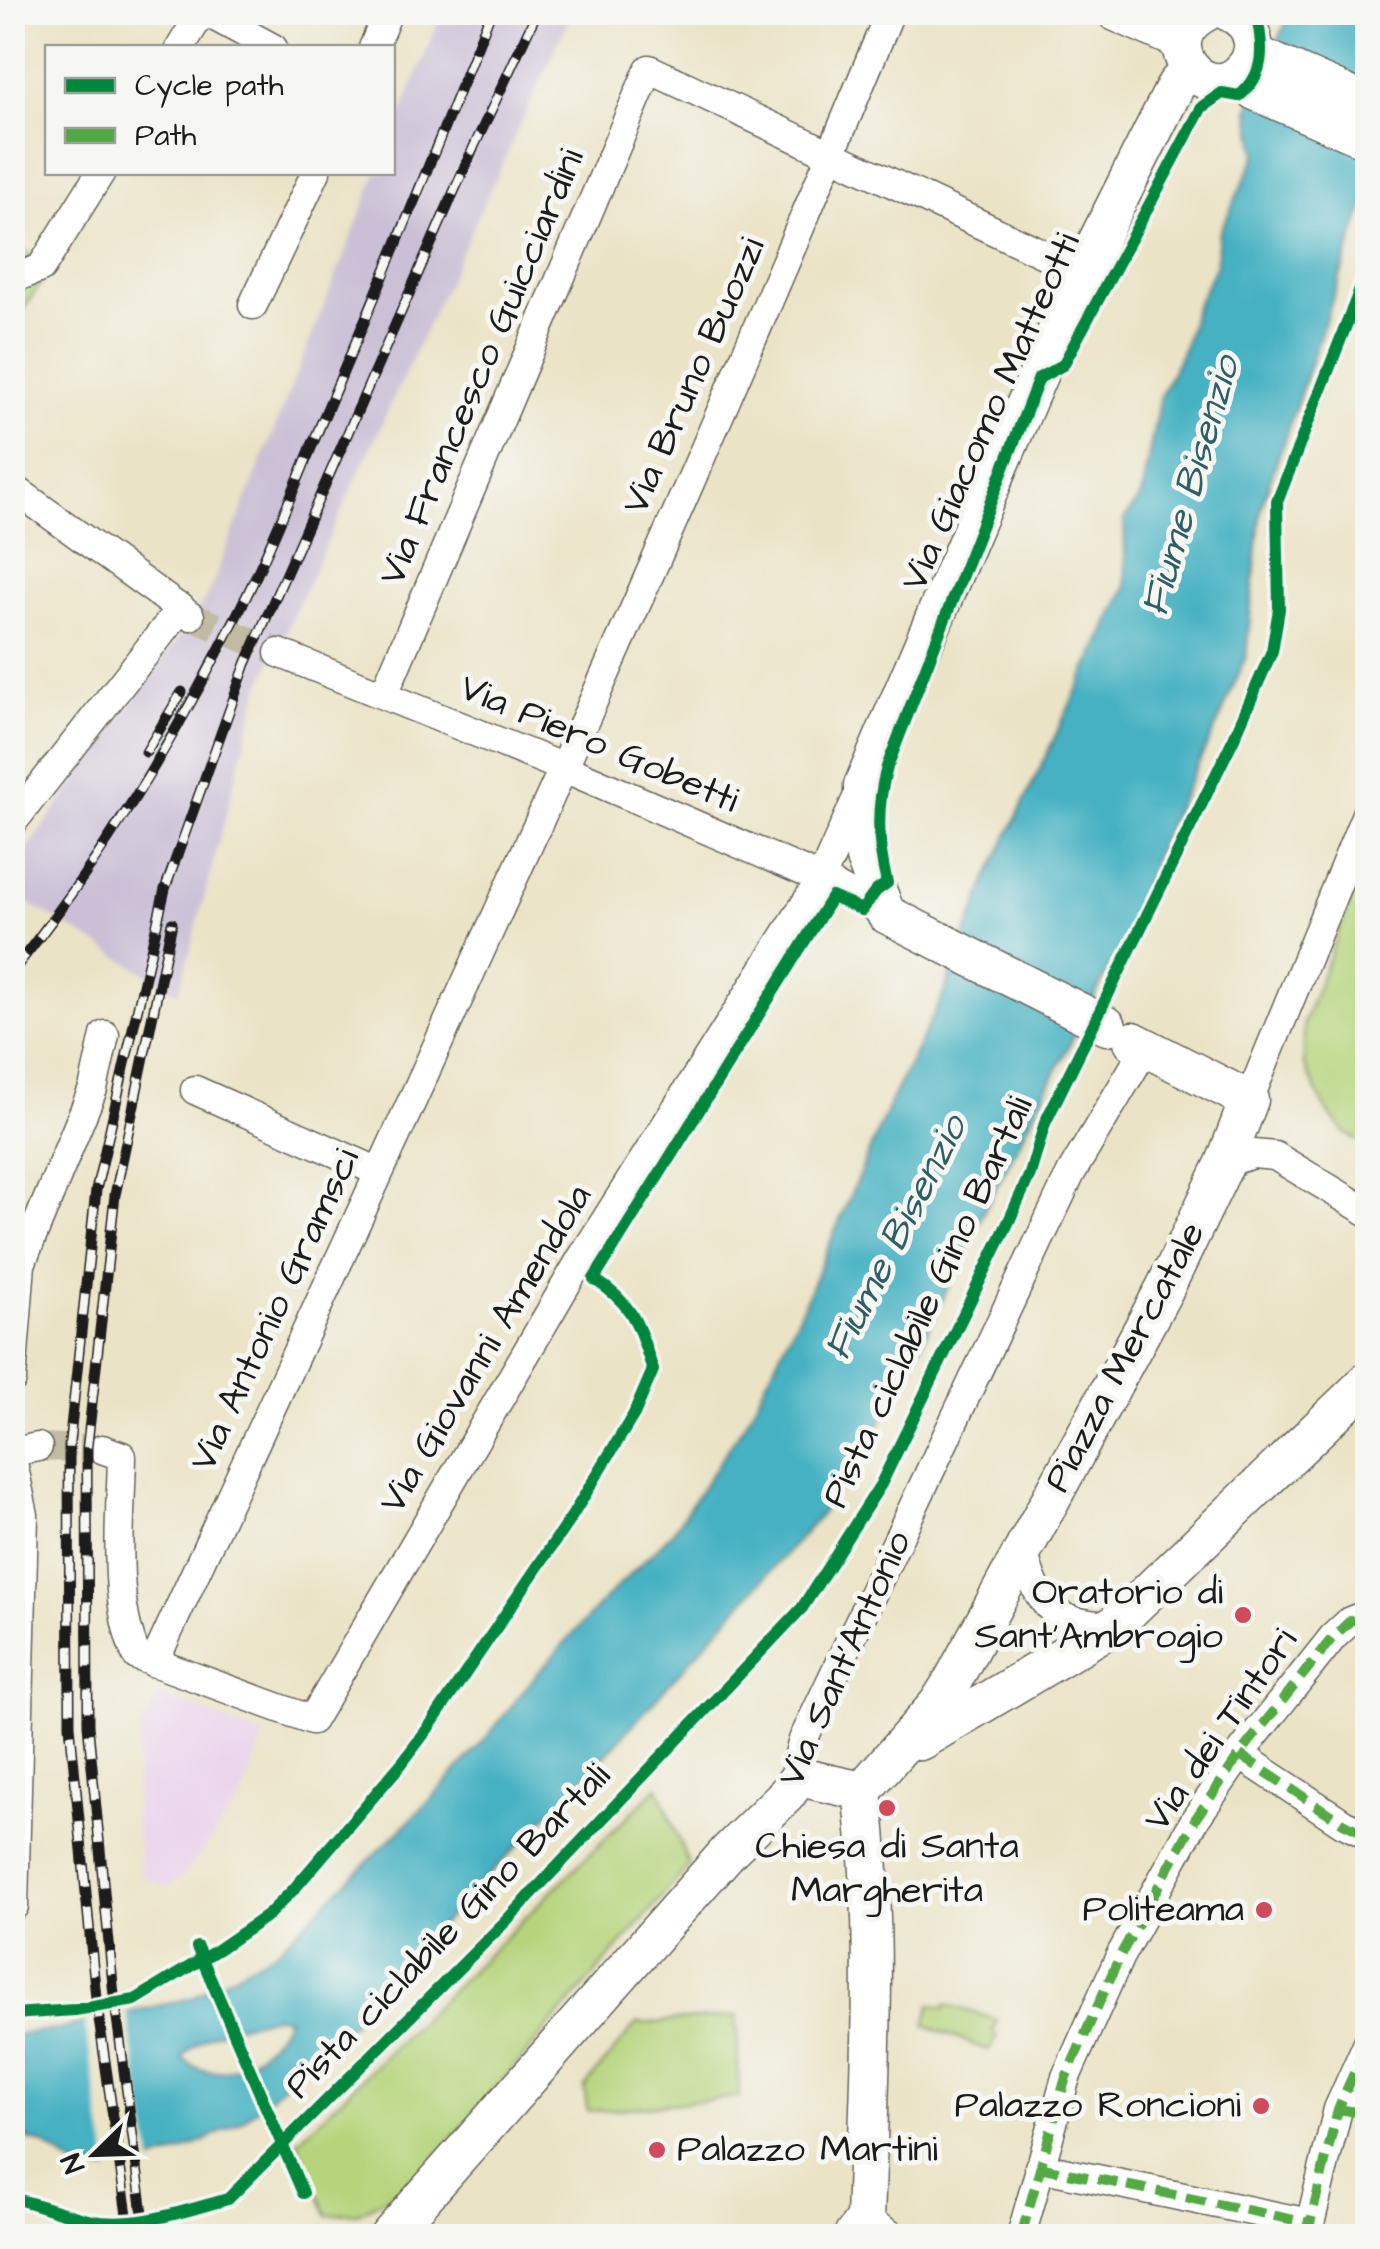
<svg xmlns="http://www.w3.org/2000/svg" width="1380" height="2249" font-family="'Architects Daughter',sans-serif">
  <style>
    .built { fill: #ead1ec }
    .industrial { fill: #cabfd6 }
    .green { fill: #b6d47b; stroke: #69784c; stroke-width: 2.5 }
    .water { fill: #44b1c2; stroke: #30666f; stroke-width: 2.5; fill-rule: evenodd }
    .pier { fill: #ebe3c6 }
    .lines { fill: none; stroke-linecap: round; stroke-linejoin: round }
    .street-tunnel { stroke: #c2bba4; stroke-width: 28; stroke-dasharray: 28 14; stroke-linecap: butt }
    .street-casing { stroke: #646258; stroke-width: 31 }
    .secondary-casing { stroke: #646258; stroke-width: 41 }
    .street { stroke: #fff; stroke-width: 28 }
    .secondary { stroke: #fff; stroke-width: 38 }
    .rail-casing { stroke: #1c1c1c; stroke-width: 11 }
    .rail { stroke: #f6f6f2; stroke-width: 8; stroke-dasharray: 22; stroke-linecap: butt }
    .quiet { stroke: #52a943; stroke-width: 10; stroke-dasharray: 20 10; stroke-linecap: butt }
    .cycleway-casing { stroke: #f6f6f2; stroke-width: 19 }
    .cycleway { stroke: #00873e; stroke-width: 12 }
    .poi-dot { fill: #d1495b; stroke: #f6f6f2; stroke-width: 4 }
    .labels { text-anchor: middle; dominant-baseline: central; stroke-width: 10; stroke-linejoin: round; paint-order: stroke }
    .street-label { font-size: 38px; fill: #1c1c1c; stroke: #f6f6f2 }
    .poi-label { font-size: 38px; fill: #1c1c1c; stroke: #f6f6f2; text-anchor: end }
    .water-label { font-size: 40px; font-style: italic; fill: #2e5f67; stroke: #f6f6f2 }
  </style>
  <rect width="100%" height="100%" fill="#f6f6f2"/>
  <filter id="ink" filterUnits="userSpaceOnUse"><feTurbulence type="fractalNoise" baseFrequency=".01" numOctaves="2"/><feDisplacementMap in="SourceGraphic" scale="20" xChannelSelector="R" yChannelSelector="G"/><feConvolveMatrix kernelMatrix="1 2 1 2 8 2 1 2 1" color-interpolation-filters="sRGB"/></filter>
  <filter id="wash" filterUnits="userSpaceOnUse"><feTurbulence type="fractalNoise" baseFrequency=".0048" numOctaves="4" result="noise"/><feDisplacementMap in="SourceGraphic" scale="40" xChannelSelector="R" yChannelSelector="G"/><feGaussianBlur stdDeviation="2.25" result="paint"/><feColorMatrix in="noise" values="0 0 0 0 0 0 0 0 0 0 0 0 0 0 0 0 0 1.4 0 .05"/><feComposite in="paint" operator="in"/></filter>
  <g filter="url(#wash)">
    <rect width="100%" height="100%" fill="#ebe3c6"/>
    <!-- built -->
    <path class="built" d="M158,1694L264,1736L241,1799L184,1875L167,1887L142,1876L135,1817L138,1739Z"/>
    <!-- industrial -->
    <path class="industrial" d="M442,13H572L259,689L179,993L13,894V869L207,597L377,173L392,172L393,134Z"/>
    <!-- green -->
    <path class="green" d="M13,244L33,256L42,281L13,325Z
      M1367,857V1146L1346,1133L1327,1111L1304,1065V1022Z
      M658,1787L689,1866L411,2186L357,2213L327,2215L297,2142Z
      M931,2004L945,2008L946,2004L997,2020L992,2033L997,2036L989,2051L925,2025Z
      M737,2016L739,2097L588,2112L584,2088L636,2024Z"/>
    <!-- water -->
    <path class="water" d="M1290,13H1367V199L1261,507L1246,656L1219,721L1161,839L1124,939L986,1207L908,1373L866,1449L816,1520L602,1759L390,1977L343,2033L241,2122L182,2152L147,2164L108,2171L77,2168L43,2144L13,2134L12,2035L60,2029L191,1998L277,1950L428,1803L487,1737L537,1674L604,1600L672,1533L748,1419L804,1304L893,1096L942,998L987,880L1126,587L1124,520L1141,496L1160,397L1184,347L1195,308L1216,266L1219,234L1257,154L1249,108ZM275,2016L287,2018C271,2053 219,2093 183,2058C199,2031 246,2024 275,2016Z"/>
    <!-- pier -->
    <path class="pier" d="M126,2008L153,2167L110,2175L84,2018Z"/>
  </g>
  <g filter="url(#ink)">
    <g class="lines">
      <!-- street-tunnel -->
      <path class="street-tunnel" d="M190,616L279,653
        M38,1447L102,1449"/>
      <!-- street casing -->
      <g class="street-casing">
        <path id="street" d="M206,12L273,48
          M180,48L202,12
          M373,48L388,12
          M12,279L41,268L101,172
          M253,305L316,172
          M12,487L190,616
          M279,653L564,768L821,879L886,914
          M384,694L649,69L1082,272
          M12,823L181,608
          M195,1090L379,1172
          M1249,1100L1368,809
          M1225,1163L1253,1154L1275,1156L1368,1212
          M12,1380L21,1264L93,1089L105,1035
          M102,1449L122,1456C121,1517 111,1602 137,1656L312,1720L581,1259L821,879L860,791
          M12,1452L38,1447
          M12,1458L24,1515L14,1906
          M1023,1550C1038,1607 1053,1624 1113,1626
          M154,1663C405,1115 661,570 890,12
          M1240,1755L1343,1823L1368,1835
          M799,1777L797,1761L803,1740L1071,1173L1146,1047
          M1039,2167L1309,2223
          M865,2219L893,2236
          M1021,2236L1066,2077L1120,1956L1196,1818L1243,1750L1333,1637L1350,1621L1368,1614
          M1307,2236L1338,2109L1368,2042"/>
      </g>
      <!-- secondary casing -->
      <g class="secondary-casing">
        <path id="secondary" d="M1116,12L1182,41
          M1206,12C1149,41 1206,109 1242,71C1250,63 1254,52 1253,42C1251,28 1241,17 1229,12
          M1252,53L1368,104
          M1236,77L1255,91L1368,140
          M1107,1026L886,914L865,858L863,786L1082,272L1176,85L1190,69
          M920,1741L1113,1626L1368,1381
          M862,1791L938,1704L952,1682L1165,1288L1225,1163L1249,1100L1133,1041
          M389,2236L729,1851L786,1795L799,1777L862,1791
          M853,2236L865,2219C870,2076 879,1933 862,1791"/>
      </g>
      <!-- street -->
      <use href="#street" class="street"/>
      <!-- secondary -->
      <use href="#secondary" class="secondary"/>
      <!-- rail casing -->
      <g class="rail-casing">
        <path id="rail" d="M146,752L182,692
          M12,972C106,855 182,727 248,593C279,529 304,463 332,398C387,270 439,141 491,12
          M130,2236L96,1998L70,1725L69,1446L96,1190L165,889L246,664L471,153L537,12
          M146,2236L114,1995L88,1725L87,1448L115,1195L172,923"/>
      </g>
      <!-- rail -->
      <use href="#rail" class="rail"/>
      <!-- quiet -->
      <path class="quiet" d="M1240,1755L1343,1823L1368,1835
        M1338,2109L1368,2114
        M1039,2167L1309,2223
        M1021,2236L1066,2077L1120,1956L1196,1818L1243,1750L1333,1637L1350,1621L1368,1614
        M1307,2236L1338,2109L1368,2042"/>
      <!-- cycleway casing -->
      <g class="cycleway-casing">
        <path id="cycleway" d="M197,1947L303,2193
          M12,2014L75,2010L135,2000L217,1950L268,1915L294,1889L402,1763L429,1727L572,1516L634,1414L653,1370C638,1326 636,1306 594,1279L832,897L862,910L876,891L887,883C877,844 876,806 887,767L1039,378L1063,365L1202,107L1222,93L1239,96C1267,74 1263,44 1256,12
          M12,2198C38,2204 63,2214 88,2220C134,2230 184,2211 228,2199L503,1924L802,1608L881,1484L1009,1221L1030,1174L1045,1123L1234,738L1272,651L1279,609L1277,502L1368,269"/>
      </g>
      <!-- cycleway -->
      <use href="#cycleway" class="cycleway"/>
    </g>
  </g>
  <!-- markers -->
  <g class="poi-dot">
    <circle cx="1243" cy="1615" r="10"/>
    <circle cx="887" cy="1808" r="10"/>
    <circle cx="1264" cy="1910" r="10"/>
    <circle cx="1261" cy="2106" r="10"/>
    <circle cx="657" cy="2150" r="10"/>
  </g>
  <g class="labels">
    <!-- street labels -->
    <g class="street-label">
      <text transform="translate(482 367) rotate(-67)">Via Francesco Guicciardini</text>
      <text transform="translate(694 376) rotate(-66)">Via Bruno Buozzi</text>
      <text transform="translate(991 412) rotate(-66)">Via Giacomo Matteotti</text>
      <text transform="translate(599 744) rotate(23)">Via Piero Gobetti</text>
      <text transform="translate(928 1302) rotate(-65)">Pista ciclabile Gino Bartali</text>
      <text transform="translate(275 1310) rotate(-65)">Via Antonio Gramsci</text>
      <text transform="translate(486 1349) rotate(-59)">Via Giovanni Amendola</text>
      <text transform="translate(1125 1357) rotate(-62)">Piazza Mercatale</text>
      <text transform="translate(845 1659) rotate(-66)">Via Sant'Antonio</text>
      <text transform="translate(1221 1730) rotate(-55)">Via dei Tintori</text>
      <text transform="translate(448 1931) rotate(-46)">Pista ciclabile Gino Bartali</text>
    </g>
    <!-- poi labels -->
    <g class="poi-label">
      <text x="1223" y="1593">Oratorio di<tspan x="1223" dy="44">Sant'Ambrogio</tspan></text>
      <text x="887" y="1847" text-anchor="middle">Chiesa di Santa<tspan x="887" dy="44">Margherita</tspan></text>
      <text x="1244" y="1910">Politeama</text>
      <text x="1241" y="2106">Palazzo Roncioni</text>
      <text x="677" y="2150" text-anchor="start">Palazzo Martini</text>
    </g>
    <!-- water labels -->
    <g class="water-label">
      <text transform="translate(1191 486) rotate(-74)">Fiume Bisenzio</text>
      <text transform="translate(896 1238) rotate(-63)">Fiume Bisenzio</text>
    </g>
  </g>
  <!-- margin -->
  <rect width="1380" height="2249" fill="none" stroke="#f6f6f2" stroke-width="50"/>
  <!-- legend -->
  <rect x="45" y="45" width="350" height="130" fill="#f6f6f2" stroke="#9f9f9c" stroke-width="2.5"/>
  <rect x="65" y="78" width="50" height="15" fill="#00873e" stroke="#9f9f9c" stroke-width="2.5"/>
  <text x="135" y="95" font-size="30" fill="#1c1c1c">Cycle path</text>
  <rect x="65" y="128" width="50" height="15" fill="#52a943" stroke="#9f9f9c" stroke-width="2.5"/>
  <text x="135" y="145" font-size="30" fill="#1c1c1c">Path</text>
  <!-- north arrow -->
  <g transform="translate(95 2154) rotate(247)" stroke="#f6f6f2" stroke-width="8" paint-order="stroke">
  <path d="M0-8L18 38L0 25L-18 38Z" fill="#1c1c1c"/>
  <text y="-15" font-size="28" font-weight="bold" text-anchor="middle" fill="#1c1c1c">N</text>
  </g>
</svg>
